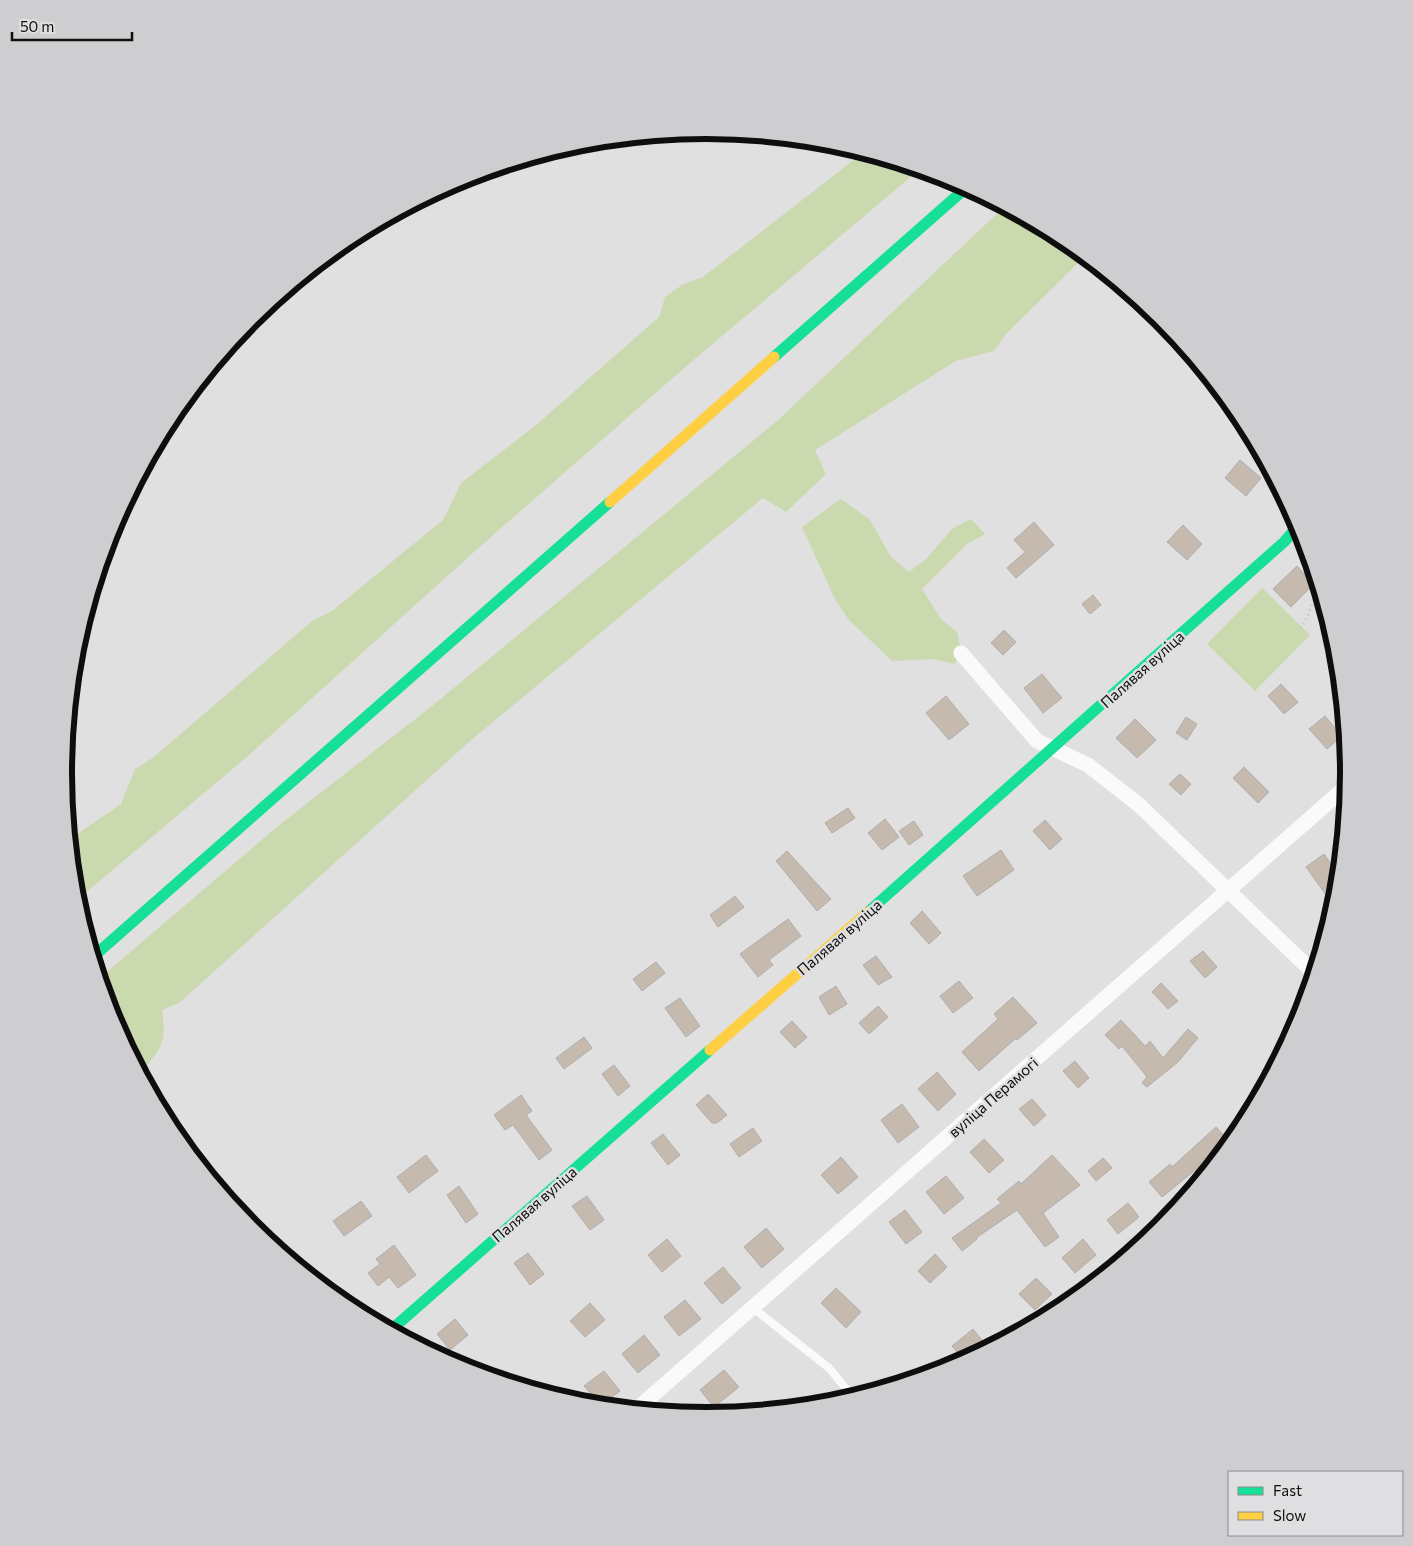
<svg xmlns="http://www.w3.org/2000/svg" width="1413" height="1546" font-family="Commissioner,sans-serif">
  <style>
    .green { fill: #cbd9ae }
    .building { fill: #c6baaf; stroke: #aeaeae }
    .lines { fill: none; stroke-linecap: round; stroke-linejoin: round }
    .path { stroke: #bfbfbf; stroke-width: 3; stroke-dasharray: 1 4; stroke-linecap: butt }
    .lane { stroke: #fafafa; stroke-width: 8 }
    .street { stroke: #fafafa; stroke-width: 15 }
    .fast { stroke: #16e098; stroke-width: 11 }
    .slow { stroke: #ffcf43; stroke-width: 11 }
    .labels { text-anchor: middle; dominant-baseline: central; stroke-width: 5; stroke-linejoin: round; paint-order: stroke }
    .street-label { font-size: 15px; fill: #0e0e0f; stroke: #dfdfe1 }
    .rim { fill: none; stroke: #0e0e0f; stroke-width: 6 }
  </style>
  <rect width="100%" height="100%" fill="#e0e0e0"/>
  <!-- green -->
  <path class="green" d="M864,152L920,169L683,369L475,551L248,756L77,900L70,839L121,804L135,769L154,757L312,621L332,611L443,520L461,483L535,426L659,317L665,297L682,285L703,277Z
    M1004,207L1064,239L1085,256L1006,334L994,351L956,361L815,450L826,474L786,512L763,498L470,741L179,1003L162,1010C166,1040 164,1044 145,1068H139L113,1019L100,978L278,826L432,706L777,421Z
    M841,499L870,520L891,557L909,572L926,559L953,528L971,519L985,534L967,544L922,589L941,619L957,632L961,653L954,664L934,659L892,661L849,620L836,601L802,527Z
    M1262,588L1310,635L1255,691L1207,644Z"/>
  <!-- building -->
  <path class="building" d="M1240,460L1261,478L1246,496L1225,478Z
    M1034,522L1054,545L1016,578L1007,568L1025,552L1014,540Z
    M1183,525L1202,544L1187,560L1167,542Z
    M1297,566L1314,584L1291,607L1273,589Z
    M1093,595L1101,605L1090,614L1082,604Z
    M1004,630L1016,642L1003,655L991,643Z
    M1042,674L1062,698L1043,713L1024,688Z
    M1281,684L1298,702L1284,714L1268,696Z
    M946,696L969,724L949,740L926,713Z
    M1325,716L1342,736L1327,749L1309,729Z
    M1186,717L1197,724L1187,740L1176,733Z
    M1135,719L1156,740L1137,758L1116,738Z
    M1244,767L1269,792L1258,803L1233,778Z
    M1180,774L1191,784L1181,795L1169,784Z
    M848,808L855,818L832,833L825,823Z
    M885,819L899,837L882,850L868,833Z
    M1045,820L1062,839L1050,850L1033,831Z
    M914,821L923,835L909,845L899,831Z
    M1001,850L1014,870L977,896L963,876Z
    M787,851L831,899L817,911L776,861Z
    M1324,854L1339,874L1338,887L1326,895L1306,867Z
    M735,896L744,907L718,927L710,915Z
    M922,911L941,933L929,944L910,923Z
    M788,919L801,936L769,960L773,965L758,977L740,954Z
    M1203,951L1217,967L1205,978L1190,961Z
    M876,956L892,977L878,985L863,965Z
    M656,962L665,973L642,991L633,979Z
    M959,981L973,998L953,1013L940,996Z
    M1161,983L1178,1001L1168,1009L1152,992Z
    M836,986L847,1004L829,1015L819,997Z
    M1013,997L1037,1023L1017,1040L1016,1038L979,1071L962,1052L998,1019L994,1014Z
    M680,998L700,1026L686,1037L665,1008Z
    M878,1006L888,1017L869,1034L859,1023Z
    M1121,1020L1145,1046L1150,1041L1163,1058L1188,1029L1198,1038L1178,1062L1147,1087L1142,1083L1147,1077L1122,1046L1119,1049L1105,1035Z
    M792,1021L807,1037L795,1048L780,1032Z
    M584,1037L592,1048L564,1069L556,1058Z
    M1075,1061L1089,1078L1078,1088L1063,1071Z
    M614,1065L630,1086L618,1096L602,1074Z
    M937,1072L956,1094L938,1111L918,1089Z
    M708,1094L727,1115L717,1123H712L696,1105Z
    M521,1095L532,1111L526,1115L552,1150L539,1160L513,1125L505,1130L494,1115Z
    M1032,1099L1046,1115L1034,1126L1019,1109Z
    M902,1104L919,1127L898,1143L881,1120Z
    M1216,1127L1230,1142L1162,1197L1149,1182L1170,1164L1172,1167Z
    M753,1128L762,1141L739,1157L730,1144Z
    M663,1134L680,1155L668,1165L651,1143Z
    M984,1139L1004,1160L989,1173L970,1152Z
    M426,1155L438,1171L409,1193L397,1177Z
    M1052,1155L1080,1185L1043,1213L1059,1237L1045,1247L1017,1210L976,1238L977,1239L962,1251L952,1238L1001,1203L997,1199L1019,1181L1021,1184Z
    M841,1157L858,1177L838,1194L821,1175Z
    M1103,1158L1112,1168L1096,1181L1088,1171Z
    M946,1176L964,1198L944,1214L926,1192Z
    M459,1186L478,1214L466,1223L447,1195Z
    M587,1196L604,1220L590,1230L572,1206Z
    M361,1201L372,1216L344,1236L333,1221Z
    M1128,1203L1139,1217L1118,1234L1107,1220Z
    M905,1210L922,1232L906,1244L889,1222Z
    M766,1228L784,1249L762,1268L744,1247Z
    M667,1239L681,1256L662,1272L648,1255Z
    M1083,1239L1096,1255L1075,1273L1062,1258Z
    M394,1245L416,1275L398,1288L389,1277L378,1286L368,1273L380,1264L376,1259Z
    M528,1253L544,1274L530,1285L514,1263Z
    M935,1254L947,1267L930,1283L918,1271Z
    M723,1267L741,1288L722,1304L704,1283Z
    M1036,1278L1052,1294L1035,1310L1019,1294Z
    M836,1288L861,1312L846,1328L821,1303Z
    M685,1300L701,1319L679,1336L664,1317Z
    M590,1303L605,1320L585,1337L570,1321Z
    M455,1319L468,1335L450,1350L437,1334Z
    M973,1329L988,1348L964,1360L952,1346Z
    M644,1335L660,1355L638,1373L622,1354Z
    M724,1370L739,1387L714,1407L700,1390Z
    M604,1371L620,1391L601,1405L584,1386Z"/>
  <g class="lines">
    <!-- path -->
    <path class="path" d="M1300,628C1310,618 1310,602 1320,593"/>
    <!-- lane -->
    <path class="lane" d="M753,1308L829,1368L853,1397"/>
    <!-- street -->
    <path class="street" d="M961,653L1037,741L1088,765L1139,805L1314,973
      M637,1409L1348,785"/>
    <!-- fast -->
    <path class="fast" d="M774,357L967,187
      M868,912L1284,542L1299,525
      M94,956L610,502
      M391,1330L710,1050"/>
    <!-- slow -->
    <path class="slow" d="M610,502L774,357
      M710,1050L868,912"/>
  </g>
  <g class="labels">
    <!-- street labels -->
    <g class="street-label">
      <text transform="translate(1142 669) rotate(-42)">Палявая вуліца</text>
      <text transform="translate(839 937) rotate(-41)">Палявая вуліца</text>
      <text transform="translate(993 1097) rotate(-41)">вуліца Перамогі</text>
      <text transform="translate(534 1204) rotate(-41)">Палявая вуліца</text>
    </g>
  </g>
  <!-- crop -->
  <path d="M0 0H1413V1546H0ZM72 773a634 634 0 1 1 1268 0a634 634 0 1 1-1268 0Z" fill="#ceced0" fill-rule="evenodd"/>
  <path class="rim" d="M72 773a634 634 0 1 1 1268 0a634 634 0 1 1-1268 0Z"/>
  <!-- legend -->
  <rect x="1228" y="1471" width="175" height="65" fill="#dfdfe1" stroke="#8b8b8d"/>
  <rect x="1238" y="1487" width="25" height="8" fill="#16e098" stroke="#8b8b8d"/>
  <text x="1273" y="1496" font-size="15" fill="#0e0e0f">Fast</text>
  <rect x="1238" y="1512" width="25" height="8" fill="#ffcf43" stroke="#8b8b8d"/>
  <text x="1273" y="1521" font-size="15" fill="#0e0e0f">Slow</text>
  <!-- scale -->
  <path d="M12 32v8h120v-8" fill="none" stroke="#0e0e0f" stroke-width="2.5"/>
  <text x="20" y="32" font-size="15" fill="#0e0e0f" stroke="#dfdfe1" stroke-width="4" paint-order="stroke">50 m</text>
</svg>
